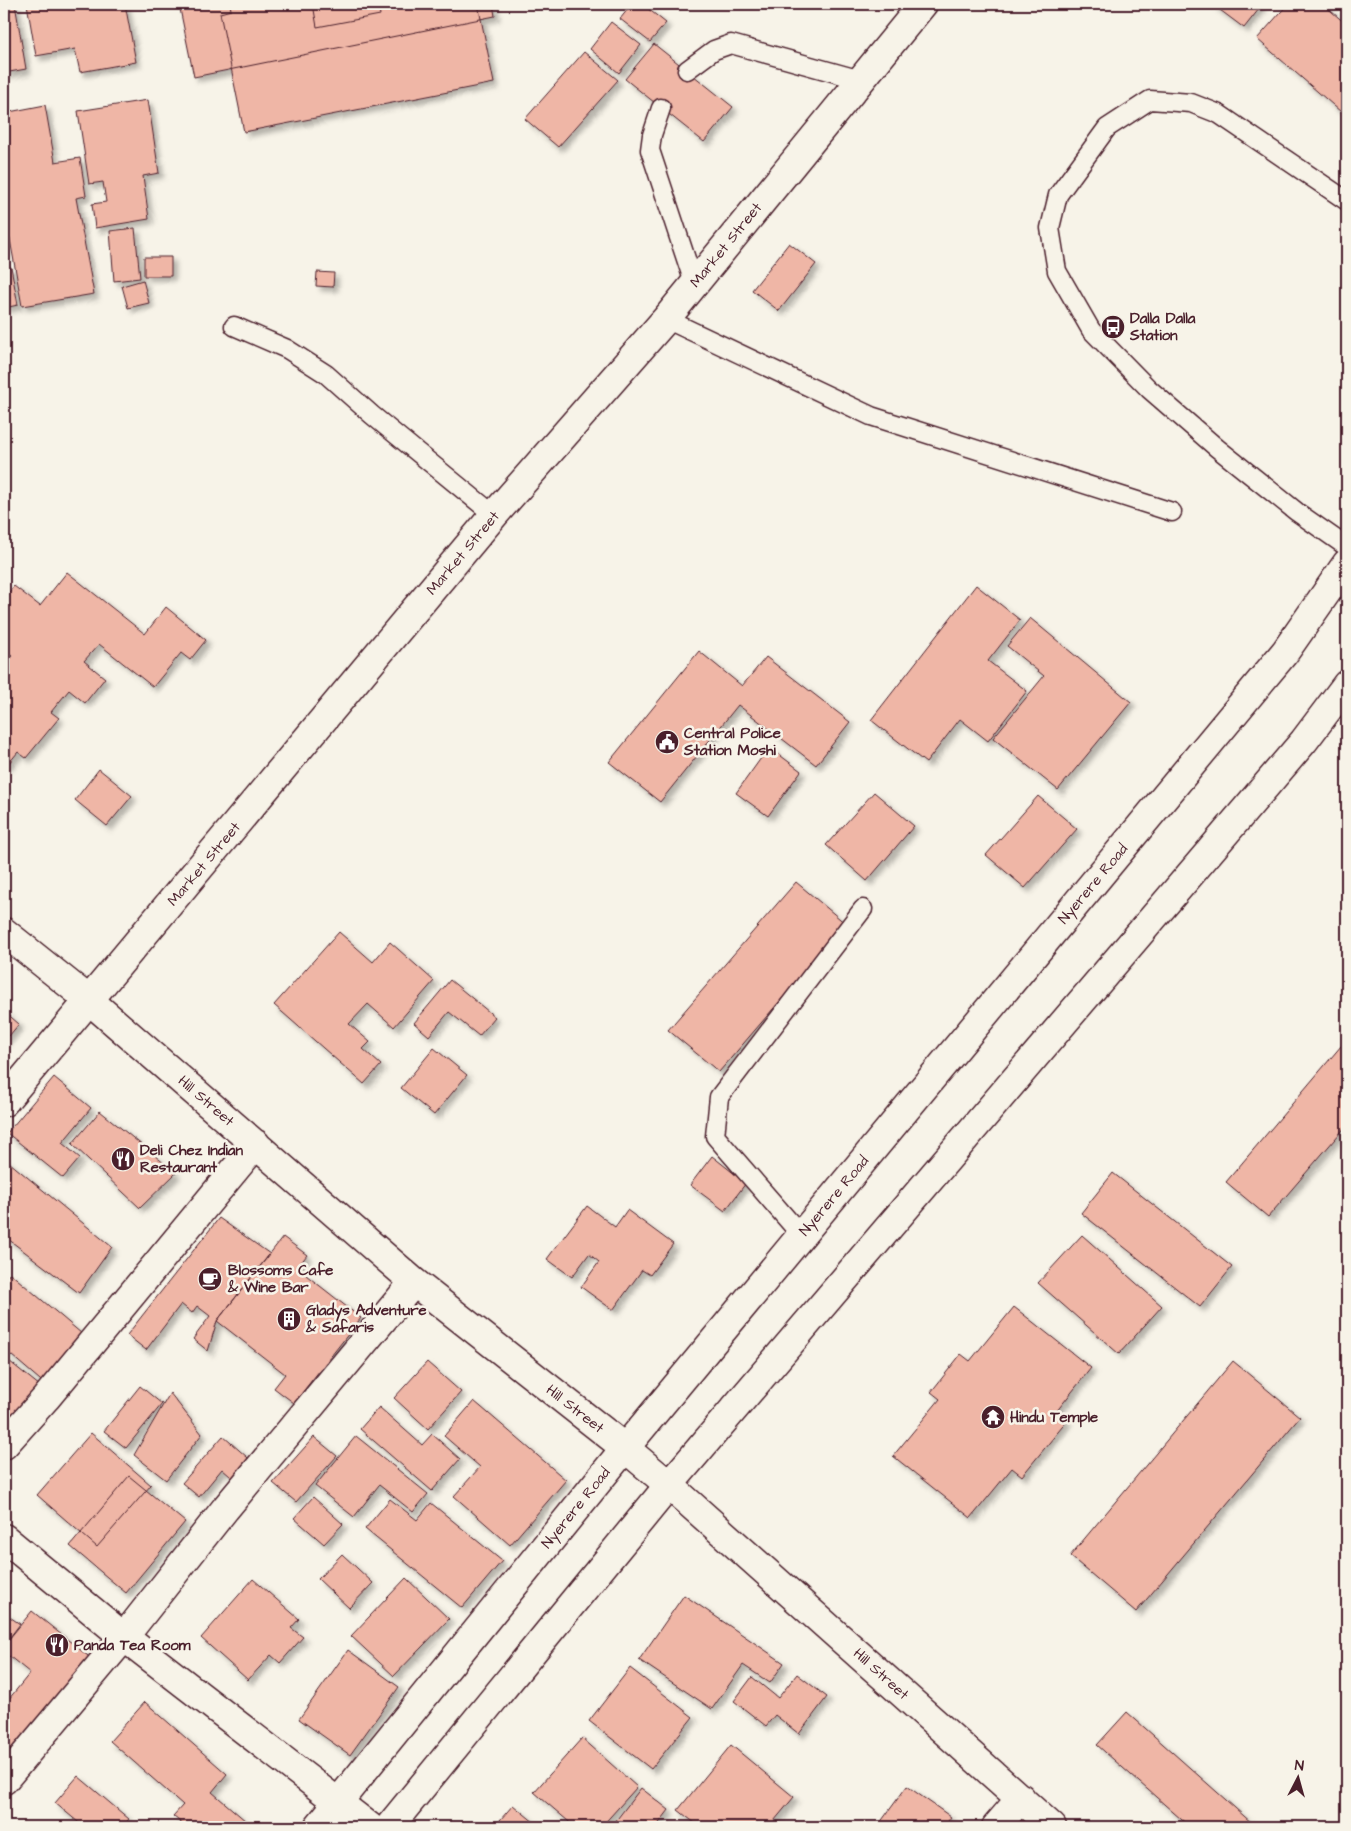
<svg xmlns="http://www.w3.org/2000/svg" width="1351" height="1831" font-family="'Architects Daughter',sans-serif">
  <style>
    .building { fill: #efb6a6; stroke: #4a1f2b; filter: url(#shadow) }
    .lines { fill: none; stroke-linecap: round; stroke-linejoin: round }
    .service-casing { stroke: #4a1f2b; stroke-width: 21 }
    .minor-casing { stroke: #4a1f2b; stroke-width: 31 }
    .tertiary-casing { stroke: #4a1f2b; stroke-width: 31 }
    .secondary-casing { stroke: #4a1f2b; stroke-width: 31 }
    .service { stroke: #f7f3e8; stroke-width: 18 }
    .minor { stroke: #f7f3e8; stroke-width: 28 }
    .tertiary { stroke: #f7f3e8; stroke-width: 28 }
    .secondary { stroke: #f7f3e8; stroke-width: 28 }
    .labels { text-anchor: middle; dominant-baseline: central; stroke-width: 5; stroke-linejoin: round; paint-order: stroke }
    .street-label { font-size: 15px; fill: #4a1f2b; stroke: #f7f3e8 }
    .poi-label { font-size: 15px; font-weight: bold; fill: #4a1f2b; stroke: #f7f3e8; text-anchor: start }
  </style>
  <defs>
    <filter id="shadow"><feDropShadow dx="4.5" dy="4.5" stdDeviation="2.5" flood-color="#0004"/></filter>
  </defs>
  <rect width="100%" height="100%" fill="#f7f3e8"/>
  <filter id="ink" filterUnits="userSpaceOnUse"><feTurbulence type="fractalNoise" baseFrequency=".02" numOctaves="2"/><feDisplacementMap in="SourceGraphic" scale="10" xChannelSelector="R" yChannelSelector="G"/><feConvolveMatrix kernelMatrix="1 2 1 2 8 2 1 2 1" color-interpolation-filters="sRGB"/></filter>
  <g filter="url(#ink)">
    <!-- building -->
    <path class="building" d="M4,4H15L26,69L4,73Z
      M27,4H125L136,62L80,72L75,49L36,56Z
      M179,4H292L293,7L309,4H493L495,16L194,77Z
      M230,4H313L317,27L380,15L378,4H478L494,83L244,132L220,13L231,10Z
      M632,4H642L666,23L650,42L620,19Z
      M1212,4H1263L1244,28Z
      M1288,4H1323L1347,25V105L1341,112L1257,39Z
      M611,22L641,45L619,73L590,49Z
      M654,44L733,107L704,142L625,79Z
      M584,52L618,80L558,147L525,119Z
      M148,100L159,173L143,176L149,219L95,228L92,204L106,202L103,182L89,184L78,111Z
      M45,105L55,162L80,158L86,196L76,198L94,294L22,306L4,206V113Z
      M135,228L140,278L114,281L110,231Z
      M789,243L816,264L779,311L752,290Z
      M144,257H171V276H144Z
      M11,267L18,305L4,308V268Z
      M317,272L334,273L333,287L316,286Z
      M143,280L149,303L128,308L122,286Z
      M67,572L145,634L166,607L206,640L190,660L181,653L153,687L99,644L84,661L105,678L85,703L69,690L51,712L59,718L26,758L18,752L4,769V666L12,656L4,650V598L14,586L40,606Z
      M976,585L1020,620L988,661L1027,691L988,741L960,719L926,763L871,720Z
      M1030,618L1131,702L1058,790L993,738L1044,676L1007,646Z
      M699,651L742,686L766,657L850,722L816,765L738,705L660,802L609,762Z
      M769,747L801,771L768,816L736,793Z
      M99,769L132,796L107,826L75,800Z
      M874,792L914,826L867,881L826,845Z
      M1038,796L1077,829L1025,888L986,855Z
      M796,882L846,924L719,1072L668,1030Z
      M339,932L373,962L390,942L434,981L394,1027L368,1004L349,1024L370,1042L363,1049L381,1065L364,1084L274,1005Z
      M450,980L495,1017L479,1036L449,1012L429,1036L414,1023Z
      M4,1011L19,1024L4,1042Z
      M1347,1039V1125L1268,1217L1226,1182Z
      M434,1048L467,1075L434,1115L401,1088Z
      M54,1077L91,1108L62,1143L80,1158L63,1178L7,1133Z
      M100,1111L176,1173L140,1208L72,1144Z
      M712,1156L746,1183L725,1211L690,1185Z
      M4,1158L112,1247L79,1293L4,1236Z
      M1113,1173L1232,1267L1200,1307L1081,1213Z
      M587,1206L615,1227L627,1210L673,1244L650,1275L642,1270L613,1310L581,1287L599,1262L589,1254L572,1277L547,1259Z
      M219,1218L270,1254L217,1321L208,1351L193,1339L210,1316L197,1306L192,1313L181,1304L146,1350L127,1335Z
      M1082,1235L1162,1306L1119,1354L1038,1283Z
      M283,1237L307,1255L297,1268L361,1318L294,1403L274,1388L285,1374L217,1321Z
      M10,1273L88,1339L47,1386L4,1349V1281Z
      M1014,1307L1091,1368L1056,1412L1067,1421L1022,1476L1012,1468L971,1518L893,1456L940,1399L931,1392L961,1354L970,1361Z
      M4,1357L40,1386L4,1431Z
      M1233,1361L1300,1417L1136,1612L1070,1556Z
      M427,1362L461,1392L428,1429L394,1398Z
      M140,1386L162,1404L126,1448L104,1431Z
      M170,1393L202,1434L166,1480L134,1455Z
      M474,1401L566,1480L510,1545L454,1496L480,1467L444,1436Z
      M379,1407L422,1445L432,1434L460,1459L432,1491L360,1429Z
      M91,1433L151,1485L97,1547L37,1495Z
      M223,1436L255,1464L239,1484L222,1469L199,1497L182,1483Z
      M356,1436L428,1494L413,1512L379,1485L354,1517L315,1486Z
      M314,1437L337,1456L296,1502L273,1483Z
      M129,1476L185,1522L126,1593L70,1546Z
      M313,1497L343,1524L324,1544L294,1518Z
      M390,1499L417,1520L431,1503L502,1561L462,1608L365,1529Z
      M1347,1524V1534L1342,1529Z
      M342,1554L373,1583L349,1608L318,1579Z
      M406,1578L449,1619L394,1676L351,1636Z
      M253,1579L299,1619L291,1628L303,1637L280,1663L271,1655L248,1680L201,1638Z
      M684,1595L784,1663L770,1683L743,1665L712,1709L639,1660Z
      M32,1611L93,1660L4,1768V1705L30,1673L4,1652V1645Z
      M4,1613L20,1624L4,1645Z
      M348,1650L399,1687L350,1755L299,1719Z
      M630,1668L693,1717L651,1769L589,1721Z
      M797,1674L827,1697L799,1734L775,1715L766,1726L734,1701L752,1677L778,1698Z
      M145,1702L227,1774L212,1792L253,1827H186L173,1816L183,1805L110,1741Z
      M1127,1712L1253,1824L1250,1827H1190L1097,1745Z
      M582,1738L637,1787L601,1827H575L534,1792Z
      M731,1745L794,1797L769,1827H700L678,1810Z
      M78,1776L129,1819L122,1827H84L55,1803Z
      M907,1786L951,1817L944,1827H877Z
      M641,1788L669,1810L656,1827H611Z
      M513,1805L540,1827H494Z"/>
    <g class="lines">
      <!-- service casing -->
      <g class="service-casing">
        <path id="service" d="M687,70L714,50L731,44L861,80
          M661,108L652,135L650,150L694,283
          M1347,201L1219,114L1191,103L1150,100L1107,128L1058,195L1050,228L1057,271L1091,330L1149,389L1217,448L1297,512L1347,547
          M666,319L871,416L1172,512
          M234,326L287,349L326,374L372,415L494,515
          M801,1235L715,1136L719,1097L863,909"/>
      </g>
      <!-- minor casing -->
      <g class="minor-casing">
        <path id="minor" d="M4,932L89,1000L414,1282L625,1448L669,1485L1052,1827
          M4,1445L46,1398L256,1144
          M4,1538L124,1637L370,1827
          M4,1780L124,1637L225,1509L414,1282
          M996,1827L1021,1798"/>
      </g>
      <!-- tertiary casing -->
      <g class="tertiary-casing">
        <path id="tertiary" d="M4,1102L494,515L666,319L923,4"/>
      </g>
      <!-- secondary casing -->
      <g class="secondary-casing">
        <path id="secondary" d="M318,1827L625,1448L1285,652L1347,563
          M389,1827L669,1485L1304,741L1347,684"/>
      </g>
      <!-- service -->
      <use href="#service" class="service"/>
      <!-- minor -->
      <use href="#minor" class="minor"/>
      <!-- tertiary -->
      <use href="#tertiary" class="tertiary"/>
      <!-- secondary -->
      <use href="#secondary" class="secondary"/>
    </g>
  </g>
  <!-- icons -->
  <defs>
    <g id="bus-disc" transform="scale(1.25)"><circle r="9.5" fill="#4a1f2b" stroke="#f7f3e8"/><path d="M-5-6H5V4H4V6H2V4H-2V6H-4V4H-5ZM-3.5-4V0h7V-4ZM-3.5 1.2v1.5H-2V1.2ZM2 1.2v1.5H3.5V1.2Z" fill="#fff"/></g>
    <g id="civic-disc" transform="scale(1.25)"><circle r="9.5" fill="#4a1f2b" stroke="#f7f3e8"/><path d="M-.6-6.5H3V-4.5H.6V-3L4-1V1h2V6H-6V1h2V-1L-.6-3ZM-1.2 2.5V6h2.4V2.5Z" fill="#fff"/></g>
    <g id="restaurant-disc" transform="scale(1.25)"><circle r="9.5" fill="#4a1f2b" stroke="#f7f3e8"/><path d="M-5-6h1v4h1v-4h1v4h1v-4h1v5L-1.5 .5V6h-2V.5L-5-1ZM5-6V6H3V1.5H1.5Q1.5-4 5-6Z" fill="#fff"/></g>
    <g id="cafe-disc" transform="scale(1.25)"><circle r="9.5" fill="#4a1f2b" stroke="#f7f3e8"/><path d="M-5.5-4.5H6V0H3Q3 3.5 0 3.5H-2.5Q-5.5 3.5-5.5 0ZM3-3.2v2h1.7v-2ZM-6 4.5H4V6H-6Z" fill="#fff"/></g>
    <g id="building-disc" transform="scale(1.25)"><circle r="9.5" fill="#4a1f2b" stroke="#f7f3e8"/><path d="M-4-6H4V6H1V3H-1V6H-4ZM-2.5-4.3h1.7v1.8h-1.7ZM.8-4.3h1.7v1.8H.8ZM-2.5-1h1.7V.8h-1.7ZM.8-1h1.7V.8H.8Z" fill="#fff"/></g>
    <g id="temple-disc" transform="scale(1.25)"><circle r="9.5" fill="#4a1f2b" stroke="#f7f3e8"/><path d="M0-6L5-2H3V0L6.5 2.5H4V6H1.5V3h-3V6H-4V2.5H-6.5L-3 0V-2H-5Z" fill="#fff"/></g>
  </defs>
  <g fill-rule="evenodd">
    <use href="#bus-disc" x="1113" y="327"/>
    <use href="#civic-disc" x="667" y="742"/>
    <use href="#restaurant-disc" x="123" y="1159"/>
    <use href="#cafe-disc" x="210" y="1279"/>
    <use href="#building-disc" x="289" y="1319"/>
    <use href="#temple-disc" x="993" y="1417"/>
    <use href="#restaurant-disc" x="57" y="1645"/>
  </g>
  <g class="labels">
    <!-- street labels -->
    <g class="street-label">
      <text transform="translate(726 245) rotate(-51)">Market Street</text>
      <text transform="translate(463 553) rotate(-50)">Market Street</text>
      <text transform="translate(204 864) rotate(-50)">Market Street</text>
      <text transform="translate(1093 884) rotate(-50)">Nyerere Road</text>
      <text transform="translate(206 1101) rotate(41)">Hill Street</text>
      <text transform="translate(834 1196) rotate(-50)">Nyerere Road</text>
      <text transform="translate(575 1409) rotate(38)">Hill Street</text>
      <text transform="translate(576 1508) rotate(-51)">Nyerere Road</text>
      <text transform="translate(881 1674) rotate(42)">Hill Street</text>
    </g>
    <!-- poi labels -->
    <g class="poi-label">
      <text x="1130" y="318">Dalla Dalla<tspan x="1130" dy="17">Station</tspan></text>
      <text x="684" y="733">Central Police<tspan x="684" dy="17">Station Moshi</tspan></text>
      <text x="140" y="1150">Deli Chez Indian<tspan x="140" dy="17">Restaurant</tspan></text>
      <text x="228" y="1270">Blossoms Cafe<tspan x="228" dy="17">&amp; Wine Bar</tspan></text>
      <text x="306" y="1310">Gladys Adventure<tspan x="306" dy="17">&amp; Safaris</tspan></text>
      <text x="1010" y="1417">Hindu Temple</text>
      <text x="74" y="1645">Panda Tea Room</text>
    </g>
  </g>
  <!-- margin -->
  <rect width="1351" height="1831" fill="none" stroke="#f7f3e8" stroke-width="20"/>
  <rect x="10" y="10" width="1331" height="1811" fill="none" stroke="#4a1f2b" stroke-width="2" filter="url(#ink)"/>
  <!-- north arrow -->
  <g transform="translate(1298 1778) rotate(6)" stroke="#f7f3e8" stroke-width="4" paint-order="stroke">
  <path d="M0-4L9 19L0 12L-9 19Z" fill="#4a1f2b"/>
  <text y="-8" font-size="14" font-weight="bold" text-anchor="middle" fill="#4a1f2b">N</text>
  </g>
</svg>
